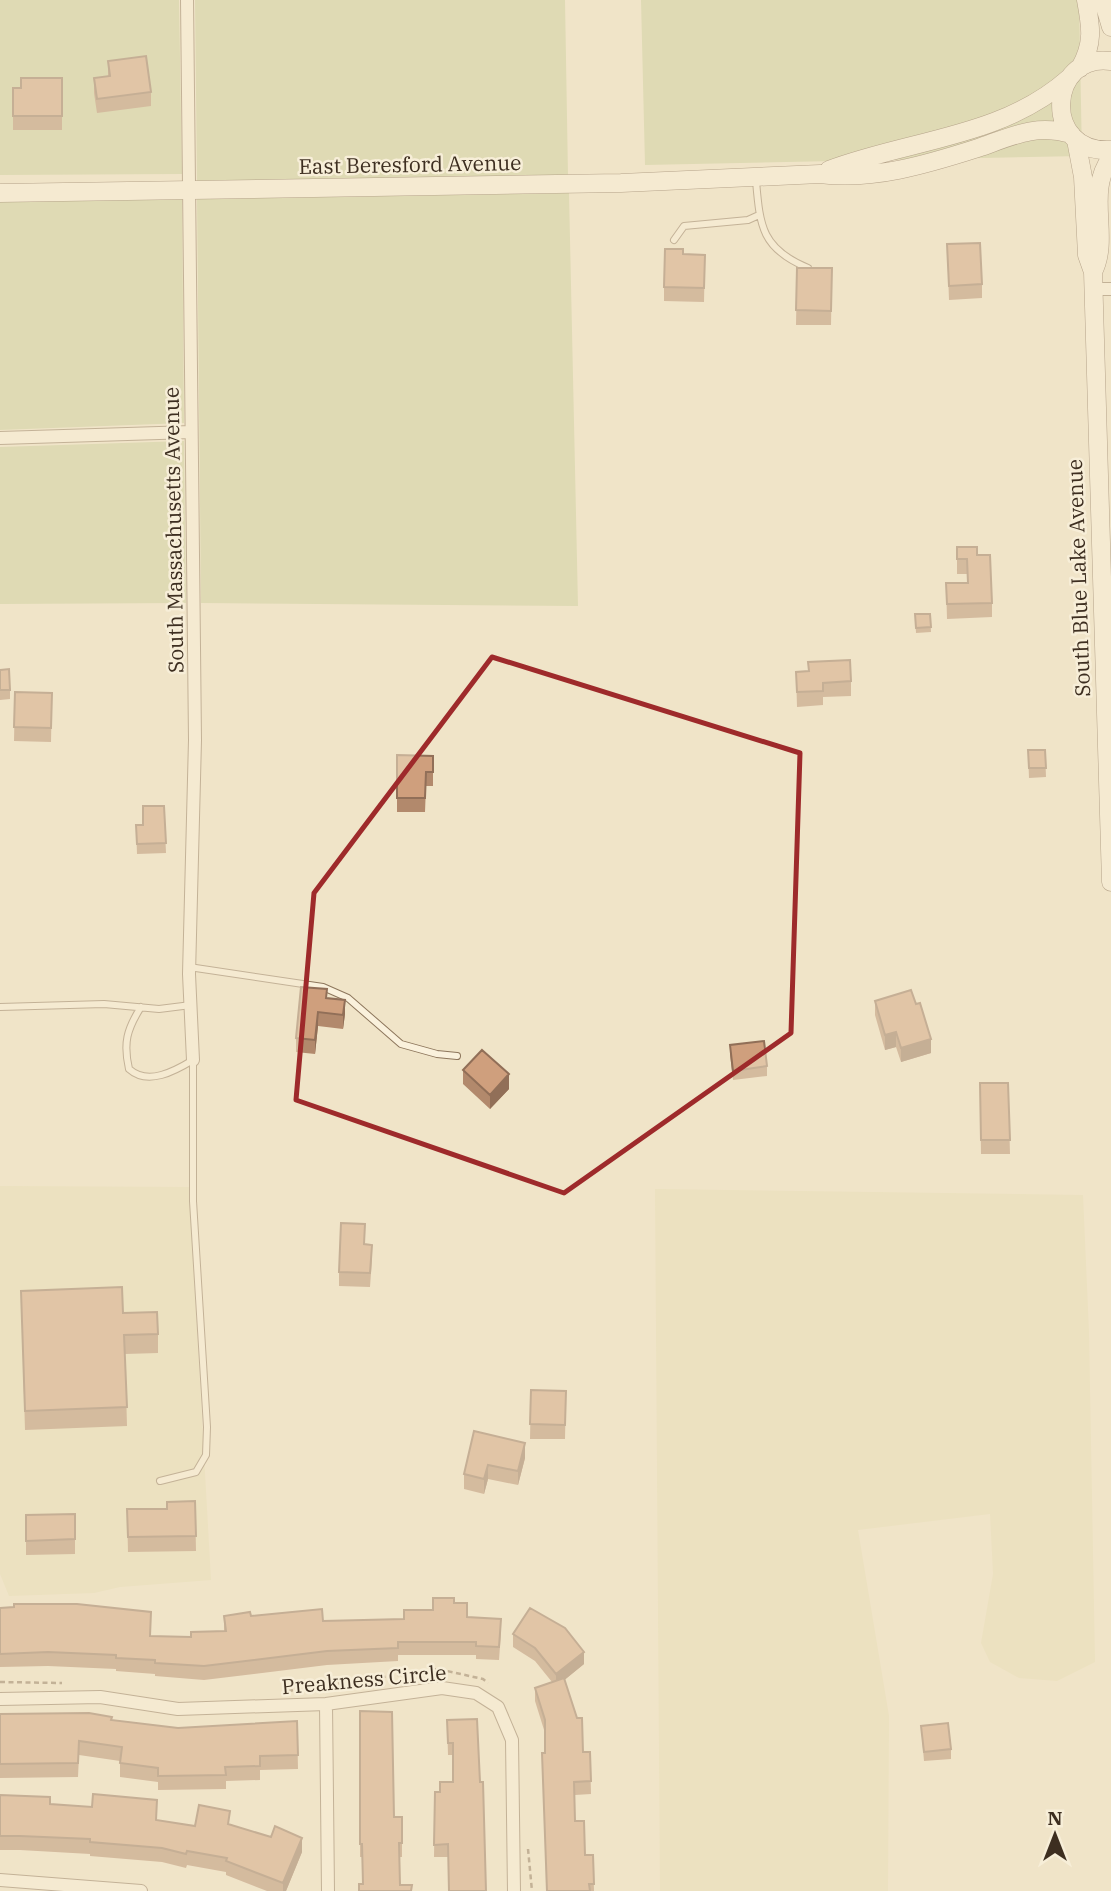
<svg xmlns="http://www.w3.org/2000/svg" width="1111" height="1891" font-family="'IBM Plex Serif',serif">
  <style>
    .farmland { fill: #e6deb5 }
    .green { fill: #c9cf9b }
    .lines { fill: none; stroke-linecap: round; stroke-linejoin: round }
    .lane-casing { stroke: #8d765c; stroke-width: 8 }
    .street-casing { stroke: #8d765c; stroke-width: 14 }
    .secondary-casing { stroke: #6f573f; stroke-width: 19 }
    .path { stroke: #8d765c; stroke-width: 2.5; stroke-dasharray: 5 3.5; stroke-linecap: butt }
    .lane { stroke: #faf1dc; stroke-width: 6 }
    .street { stroke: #faf1dc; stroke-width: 12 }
    .secondary { stroke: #faf1dc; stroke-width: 18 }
    .wall { fill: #b2896c }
    .shaded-wall { fill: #916f58 }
    .building { fill: #cf9f7d; stroke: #916f58; stroke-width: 2 }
    .marked { fill: none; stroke: #9e2a2b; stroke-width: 5; stroke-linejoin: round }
    .labels { text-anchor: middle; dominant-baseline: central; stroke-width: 5; stroke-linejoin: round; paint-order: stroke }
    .street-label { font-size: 21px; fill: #3d2e20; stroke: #f7eed8 }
  </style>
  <rect width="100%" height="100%" fill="#f0e4c8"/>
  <!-- farmland -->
  <path class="farmland" d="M0,1186L189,1187L211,1580L120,1587L94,1593L9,1596L0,1574Z
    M655,1189L1083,1195L1089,1332L1095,1662L1057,1681L1019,1678L990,1662L981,1643L993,1574L990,1514L858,1530L889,1716L888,1891H660Z"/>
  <!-- green -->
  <path class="green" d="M0,0H179L182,174L0,175Z
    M195,0H565L568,176L197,182Z
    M641,0H1079L1082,156L645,165Z
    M569,193L578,606L201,603L197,199Z
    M182,199L184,423L0,430V201Z
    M184,441L186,603L0,604V447Z"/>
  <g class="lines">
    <!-- lane casing -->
    <g class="lane-casing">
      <path id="lane" d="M756,181C760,227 762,249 808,268
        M674,240L684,226L748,220L759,215
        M189,967L323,987L348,998L401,1044L437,1054L457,1056
        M0,1007L104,1004L159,1009L191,1005
        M141,1007C127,1029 123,1043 129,1069C148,1086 175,1071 193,1060
        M160,1481L196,1472L206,1455L207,1427L193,1201V1060"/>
    </g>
    <!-- street casing -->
    <g class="street-casing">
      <path id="street" d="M187,0L195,740L189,974L193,1060
        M1093,289H1111
        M0,438L191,432
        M0,1699L100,1697L178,1709L326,1704L442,1688L476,1693L498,1707L512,1740L514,1891
        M326,1704L328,1891
        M0,1880L141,1891"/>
    </g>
    <!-- secondary casing -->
    <g class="secondary-casing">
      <path id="secondary" d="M1103,0L1111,27
        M1111,61C1048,52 1041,154 1111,150
        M1080,68C1094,43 1091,27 1086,0
        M1076,140L1083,177L1087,255L1093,272L1111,882
        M829,170C911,139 1001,138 1069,78
        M0,193L621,183L820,174C872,181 928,164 978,148C1010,137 1036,123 1071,134
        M1093,272C1111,237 1085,192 1111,158"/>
    </g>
    <!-- path -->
    <path class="path" d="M0,1682L62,1683
      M288,1691L438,1669L483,1679L488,1683
      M528,1849L532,1891"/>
    <!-- lane -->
    <use href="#lane" class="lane"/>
    <!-- street -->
    <use href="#street" class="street"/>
    <!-- secondary -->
    <use href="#secondary" class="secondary"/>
  </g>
  <!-- wall -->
  <path class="wall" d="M108,61L151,92V106L97,113L94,93V78L108,77Z
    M62,78V130H13V88H21Z
    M947,244L982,284V298L949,300Z
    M683,254L705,255L704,302L664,301V287Z
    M797,268H832L831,325H796Z
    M957,547L977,555L992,603V617L947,619L946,583H967V574H957Z
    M915,614H930L931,632L916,633Z
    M0,670L10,690V699L0,700Z
    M796,672L851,681V696L823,697V705L797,707Z
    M15,692L52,693L51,742L14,741Z
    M1028,750H1045L1046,777L1029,778Z
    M397,755L433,756V786H426L425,812H397Z
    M164,806L166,853L137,854L136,825H143Z
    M327,998L345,1014L343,1029L318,1026L315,1054L296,1052V1038Z
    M875,1001L931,1053L901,1062L896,1047L885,1050L875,1015Z
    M730,1045L767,1066V1076L733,1080L730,1054Z
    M463,1070L509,1089L490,1109L463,1084Z
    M980,1083H1008L1010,1154H981Z
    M364,1244L372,1259L370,1287L339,1286V1272Z
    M21,1291L123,1313L158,1334V1353L125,1354L127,1426L25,1430Z
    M531,1390L566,1391L565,1439H530Z
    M525,1443V1458L518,1485L488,1479L484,1494L464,1489V1474Z
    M195,1501L196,1551L128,1552L127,1509H167Z
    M75,1514V1554L26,1555V1515Z
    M454,1603L467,1617L501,1632L499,1660L476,1659V1655H398V1661L327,1665L204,1680L155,1676V1674L116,1671V1669L48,1666L0,1667V1608L151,1625L150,1636L191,1637L224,1631V1616H251L323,1621L404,1619Z
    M513,1634L584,1664L564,1680L583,1752H590L591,1794L575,1795V1821L585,1855H593L594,1891H546L545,1733L535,1701V1688L552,1682L535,1661L513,1647Z
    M360,1711L394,1817H402V1857H400L363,1884L362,1857H360Z
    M0,1714L112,1720L178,1728L297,1721L298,1769L260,1770V1780L226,1781V1789L158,1790V1782L120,1777V1761L79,1755L78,1777L0,1778Z
    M477,1719L448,1857H434L435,1792H440L453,1782V1755H448L447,1720Z
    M921,1726L951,1749V1759L924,1761Z
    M0,1795L50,1804L195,1826L230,1825L302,1852L286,1891H267L226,1875V1872L187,1865L186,1868L162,1862L90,1856V1854L20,1850H0Z"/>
  <!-- shaded-wall -->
  <path class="shaded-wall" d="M345,1000V1014L343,1029V1015Z
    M318,1012V1026L315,1054V1040Z
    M896,1032V1047L885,1050V1035Z
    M931,1039V1053L901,1062V1048Z
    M509,1074V1089L490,1109V1095Z
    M525,1443V1458L518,1485V1471Z
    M488,1465V1479L484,1494V1479Z
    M584,1652V1664L556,1687V1674Z
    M302,1838V1852L286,1891H283V1883Z"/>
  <!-- building -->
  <path class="building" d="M146,56L151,92L97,99L94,78L110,76L108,61Z
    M21,78H62V116H13V88H21Z
    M980,243L982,284L949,286L947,244Z
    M665,249H683V254L705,255L704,288L664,287Z
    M797,268H832L831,311L796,310Z
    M957,547H977V555H990L992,603L947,604L946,583H968L967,559H957Z
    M915,614H930L931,627L916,628Z
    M850,660L851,681L823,683V691L797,692L796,672L809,671L808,662Z
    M9,669L10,690H0V670Z
    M15,692L52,693L51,728L14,727Z
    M1028,750H1045L1046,768H1029Z
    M397,755L433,756V772H426L425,798H397Z
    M143,806H164L166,843L137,844L136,825H143Z
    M301,987L327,989L326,998L345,1000L343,1015L318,1012L315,1040L296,1038Z
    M911,990L916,1004L920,1003L931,1039L901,1048L896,1032L885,1035L875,1001Z
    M764,1041L767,1066L733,1071L730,1045Z
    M482,1050L509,1074L490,1095L463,1070Z
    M980,1083H1008L1010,1140H981Z
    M341,1223L365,1224L364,1244L372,1245L370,1273L339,1272Z
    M122,1287L123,1313L157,1312L158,1334L124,1335L127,1407L25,1411L21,1291Z
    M531,1390L566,1391L565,1425L530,1424Z
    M474,1431L525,1443L518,1471L488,1465L484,1479L464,1474Z
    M195,1501L196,1536L128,1537L127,1509H167V1502Z
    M75,1514V1539L26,1541V1515Z
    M433,1598H454V1603H467V1617L501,1619L499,1647L476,1646V1642H398V1648L327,1651L204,1666L155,1663V1660L116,1658V1655L48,1652L0,1654V1608L14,1607V1604H77L151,1612L150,1636L191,1637V1632L226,1631L224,1616L250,1612L251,1616L322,1609L323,1621L404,1619V1610H433Z
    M530,1608L565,1628L584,1652L556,1674L535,1648L513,1634Z
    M564,1678L577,1718H582L583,1752H590L591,1781L574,1782L575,1821H584L585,1855H593L594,1884H589L590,1891H547L542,1753H545V1720L535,1688Z
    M360,1711L392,1712L394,1817H402V1843H399L400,1885H412L411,1891H359V1884H363L362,1844H360Z
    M89,1713L112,1717L111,1720L178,1728L297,1721L298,1755L260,1756V1766L225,1767L226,1775L158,1776V1768L120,1763L122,1747L79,1741L78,1763L0,1764V1714Z
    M477,1719L480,1782H483L486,1891H449L448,1844L434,1845L435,1792H440V1782H453V1743H448L447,1720Z
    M948,1723L951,1749L924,1752L921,1726Z
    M93,1794L157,1800L156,1820L195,1826L199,1805L230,1811L228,1824L271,1837L275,1826L302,1838L283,1883L226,1861L227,1858L187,1851L186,1854L162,1848L90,1842V1839L20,1836H0V1795L50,1797V1804L92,1807Z"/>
  <!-- marked area -->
  <path d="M0 0H1111V1891H0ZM492,657L800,753L791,1033L564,1193L296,1100L314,893Z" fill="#f0e4c8" fill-opacity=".55" fill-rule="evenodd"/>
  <path class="marked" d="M492,657L800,753L791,1033L564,1193L296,1100L314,893Z"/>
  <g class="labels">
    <!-- street labels -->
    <g class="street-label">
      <text transform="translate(410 164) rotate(-1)">East Beresford Avenue</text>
      <text transform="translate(173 530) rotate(-91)">South Massachusetts Avenue</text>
      <text transform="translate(1078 578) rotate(-92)">South Blue Lake Avenue</text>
      <text transform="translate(364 1679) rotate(-5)">Preakness Circle</text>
    </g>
  </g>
  <!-- north arrow -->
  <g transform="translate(1055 1835)" stroke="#f7eed8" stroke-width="5" paint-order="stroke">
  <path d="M0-5L12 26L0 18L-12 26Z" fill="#3d2e20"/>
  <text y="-10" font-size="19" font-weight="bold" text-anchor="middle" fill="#3d2e20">N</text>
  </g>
</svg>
